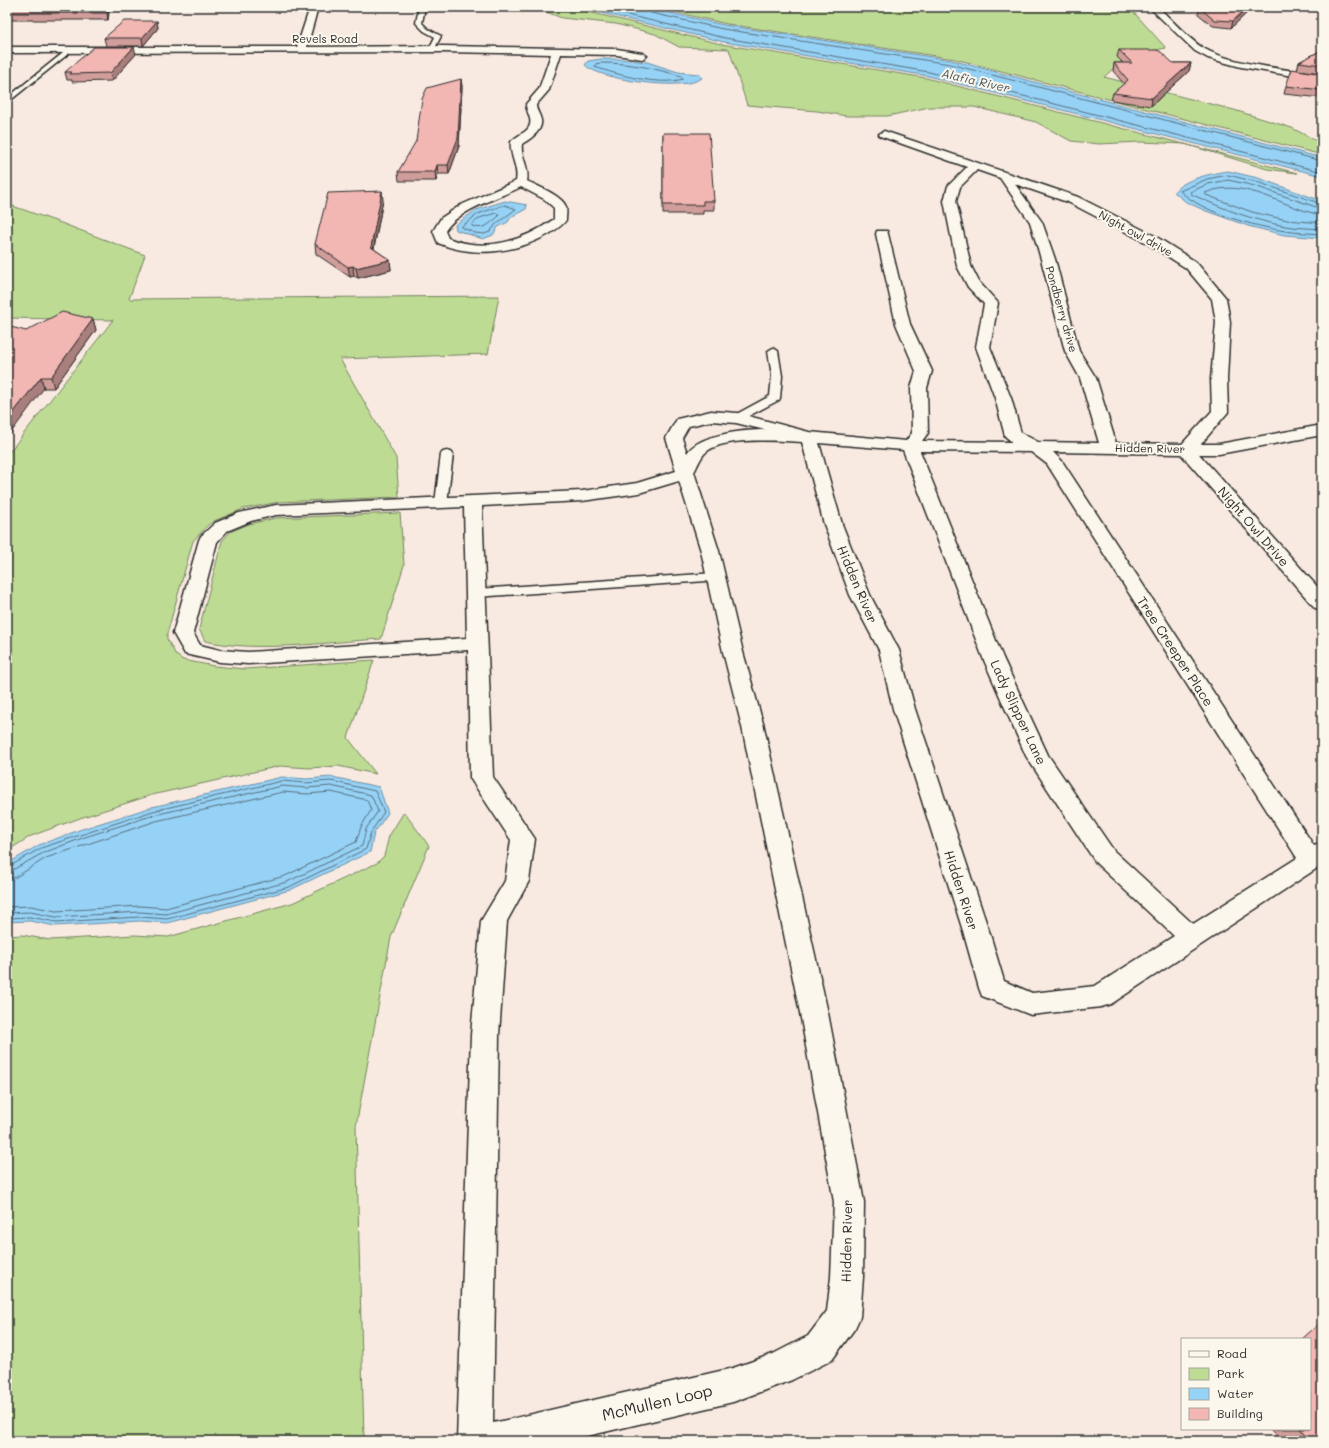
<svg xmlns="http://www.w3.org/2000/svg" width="1329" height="1448" font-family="Mali,sans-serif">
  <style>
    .green { fill: #bedb94; stroke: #748360 }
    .water { fill: #96d2f6; stroke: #6b8fa5 }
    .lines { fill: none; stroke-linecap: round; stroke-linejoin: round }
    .shore { stroke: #566e7c; stroke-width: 1 }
    .lane-casing { stroke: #2b2b2b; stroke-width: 3 }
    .street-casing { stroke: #2b2b2b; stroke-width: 3 }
    .secondary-casing { stroke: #2b2b2b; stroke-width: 3 }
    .lane { fill: #fbf7ec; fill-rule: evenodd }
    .street { fill: #fbf7ec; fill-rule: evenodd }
    .secondary { fill: #fbf7ec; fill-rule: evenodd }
    .wall { fill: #d09d9a; stroke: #2b2b2b }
    .shaded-wall { fill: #a97f7d; stroke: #2b2b2b }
    .building { fill: #f2b6b3; stroke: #2b2b2b }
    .labels { text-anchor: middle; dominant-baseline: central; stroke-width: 4; stroke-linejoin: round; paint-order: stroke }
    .far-street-label { font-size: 11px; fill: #2b2b2b; stroke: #fbf7ec }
    .far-water-label { font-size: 12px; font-style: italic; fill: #46555e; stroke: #fbf7ec }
    .street-label { font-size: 13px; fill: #2b2b2b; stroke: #fbf7ec }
    .near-street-label { font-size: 16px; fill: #2b2b2b; stroke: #fbf7ec }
  </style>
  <rect width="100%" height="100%" fill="#f9eae1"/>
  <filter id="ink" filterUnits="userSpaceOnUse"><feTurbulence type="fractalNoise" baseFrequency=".025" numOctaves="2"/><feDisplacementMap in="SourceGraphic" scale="8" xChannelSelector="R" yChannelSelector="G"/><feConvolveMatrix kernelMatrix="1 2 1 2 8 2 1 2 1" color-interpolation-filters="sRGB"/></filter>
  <g filter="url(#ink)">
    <!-- green -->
    <path class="green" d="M533,7H568L721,44L926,78L1297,173L1267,169L1185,144L1141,142L1099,144L1071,141L1036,122L974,107H929L888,116H847L817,111L747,105L729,49L679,47L655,34L616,24L562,18Z
      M653,7H1129L1166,48L1127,56L1104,77L1234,110L1292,128L1322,144V155L955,59L727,24Z
      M7,204L61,223L145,255L129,299L499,296L488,354L340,359L396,458L399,497L279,502L243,509L214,521L208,525L193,541L167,634V639L176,655L183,660L214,666L245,669L374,660L348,738L376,774L338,766L309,768L280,766L152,795L80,818L31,836L7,851V455L113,320L7,318Z
      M400,513L404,565L381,639C324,642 260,653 205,641L199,629L222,541L230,532L249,524L276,518Z
      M404,812L429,846L391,937L356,1126L364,1439L355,1441H7V936L22,935L50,940L135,935L168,937L292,903L377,863L384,856L389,836Z"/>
    <!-- water -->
    <path class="water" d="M576,7H644L724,25L951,60L1322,158V176L928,76L724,42Z
      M601,59H622L647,62L678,72L699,74L702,78C685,92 599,80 585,65L588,61Z
      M1228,171L1258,178L1322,201V238L1284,235L1248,226L1206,211L1186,202L1174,192C1183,179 1213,173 1228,171Z
      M505,201L527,205L526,209L511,217L508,222L498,227L493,235L483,239L456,230L455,225L476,210Z
      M282,777L306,779L332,777L379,787L388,813L374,833L370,852L290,890L167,923L140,921L55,926L30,921L7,922V864L39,845L82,829L152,807Z"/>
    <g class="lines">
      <!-- shore -->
      <path class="shore" d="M593,7L725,38L929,72L1322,172
        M648,7V10L651,13L723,29L950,64L1322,161
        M602,63C631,63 653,68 681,76L683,79C659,86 618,75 595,67L596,64Z
        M1322,204L1257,182L1228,175L1207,179L1180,191C1203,213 1254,226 1285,231C1297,233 1310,233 1322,234
        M505,205L516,209L496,224L490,232L484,234L475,233L461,227L478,214Z
        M1322,209L1255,186L1228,180L1208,184L1190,192L1191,194C1221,208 1252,220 1285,226C1297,228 1310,228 1322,229
        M497,213L499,216C490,223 484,231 472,226V224L480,218Z
        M1322,215C1284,209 1245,176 1205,193L1206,195L1252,212L1287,220L1322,223
        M7,868L41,848L153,811L282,781L306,783L331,781L375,791L384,812L371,832L366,849L289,887L167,919L140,917L56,922L30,917L7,918
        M7,873L43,853L85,837L154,815L282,786L306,788L331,786L371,795L378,811L366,829L362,846L287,882L166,914L140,912L56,917L30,912L7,913
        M7,879L16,877L46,858L156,821L283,792L307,794L331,792L367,800L371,810L361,827L356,842L285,876L166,908L140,906L56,911L31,906L7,907"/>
      <!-- lane casing -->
      <g class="lane-casing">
        <path id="lane" d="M419,7H425L422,23L428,29L441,36L434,50L429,49L435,37L424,31L416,23Z
          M68,49L73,50L7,103V98Z
          M773,348L778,351L782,376L780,398L779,400L741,420H733L731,418L733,416L770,396L772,376L768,351Z
          M447,451L451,452L453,454L447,503L445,506H437L435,503L441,454L443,452Z
          M716,573L721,574L723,577L721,580L476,597L471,596L469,593L471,590L476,589Z"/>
      </g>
      <!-- street casing -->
      <g class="street-casing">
        <path id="street" d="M310,7H318L307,47L442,46L617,49L642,53L647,56L642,59L617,55L561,54L549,90L536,105C536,111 540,114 541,120C543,131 530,139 522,144C520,157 530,167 527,181C537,186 563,196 566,207C567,211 566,216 566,220C562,226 555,230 549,234C516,253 474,258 438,243L433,231L441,218L461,205L516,181C519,167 509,156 511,142C517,134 533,132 530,119C529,113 526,110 526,104L539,89L551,54L442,52L7,53V47H297ZM521,187L544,199L554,208V219C524,241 484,253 448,238L445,231C458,210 499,198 521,187Z
          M884,131L1078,197L1155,236L1196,262L1226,298L1230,322L1227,379L1228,412L1201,444H1219L1322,425V435L1219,454H1199L1322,592V610L1315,608L1181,454L1053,452L1062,461L1314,846L1322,843V865L1111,1004L1101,1007L1031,1015L982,996L979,988L963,931L893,709L879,650L850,595L824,524L802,442C778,441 723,436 705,453C700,458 697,467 694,472L719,551L743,652L764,727L828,1013L864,1202L863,1277L860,1317L855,1328L832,1360L792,1380L733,1402L566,1441H457L471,1035L481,921L505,881L511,840L470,778L468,650L248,664L220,662L185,654L173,633L199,540L201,536L215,523L239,513L276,505L582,491L637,483L676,471L666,438L677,419L711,411L737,413L809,432L906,441L912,433L911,388L916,371L896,324L876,234L877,231H887L888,234L910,324L932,371L927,388L928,433L922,441L1012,442L1005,436L995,398L976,347L984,304L968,287L957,266L944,201L948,186L967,167L880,136L879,134ZM977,170L1000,178L1030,222L1041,259L1065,351L1080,378L1099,443L1038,442L1021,433L1011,398L990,347L998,303L979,282L971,266L956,201L960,187ZM1015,184L1070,203L1145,242L1186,268L1212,299L1216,322L1211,379L1212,411L1182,444L1116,443L1096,378L1079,351L1055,259L1042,222ZM711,421L736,423L765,430C744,430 699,434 687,453L682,438L689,426ZM819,443L903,450L983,658L1026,756L1096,863L1174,936L1095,986L1032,993L1004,981L989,931L915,709L899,650L870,595L842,524ZM920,451L1031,452L1047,464L1297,858L1193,924L1114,851L1048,755L1003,658ZM679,481L701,551L723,652L742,727L800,1013L834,1202L831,1277L827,1311L808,1336L773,1354L733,1368L493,1423L499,1035L507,921L529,881L535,839L493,777L482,506L582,501L639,493ZM464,507L467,638L248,652L220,650L200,645L193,633L217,542L227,531L251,521L276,515Z"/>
      </g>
      <!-- secondary casing -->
      <g class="secondary-casing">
        <path id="secondary" d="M1149,7H1158C1170,18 1190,40 1203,48C1232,65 1288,69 1322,75V81L1241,67L1208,58L1195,51Z"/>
      </g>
      <!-- lane -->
      <use href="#lane" class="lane"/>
      <!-- street -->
      <use href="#street" class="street"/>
      <!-- secondary -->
      <use href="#secondary" class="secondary"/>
    </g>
    <!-- wall -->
    <path class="wall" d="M7,7L109,12L108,20H7Z
      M1201,7H1253L1231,28L1213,26L1198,14L1200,8Z
      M157,21L158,28L143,46H106L104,38Z
      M1119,50L1173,63H1191L1189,71L1151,106L1111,100L1113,93L1124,84L1113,71L1114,63H1123L1117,57Z
      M1322,50V73L1297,70L1299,62Z
      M136,54L112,81L72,82V80H67L65,72Z
      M1322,74V98L1284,94L1286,86Z
      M461,79L462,87L459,146L449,174H438L436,181H399L398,172Z
      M663,133L714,201V210H703V214H663Z
      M383,200L374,249L390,260L391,270L358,278L354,276L350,277L316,254L315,244Z
      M93,319L96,330L54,388H44L26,331Z
      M1271,1429H1310L1322,1441H1282Z"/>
    <!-- shaded-wall -->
    <path class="shaded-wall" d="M108,7L109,12L108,20L107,13Z
      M1248,7H1253L1231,28L1233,21Z
      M157,21L158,28L143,46L142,38Z
      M134,47L136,54L112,81L110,73Z
      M1191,63L1189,71L1151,106L1152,98Z
      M461,79L462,87L459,146L449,174L448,165Z
      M437,165L438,174L436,181L435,172Z
      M382,191L383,200L372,256L371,247Z
      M390,260L391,270L358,278L356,268Z
      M353,266L354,276L350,277L348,267Z
      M93,319L96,330L54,388L51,377Z
      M41,377L44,388L7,438V421Z"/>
    <!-- building -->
    <path class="building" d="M7,7H108L107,13H7Z
      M1201,7H1248L1233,21L1214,20L1200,8Z
      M124,21H157L142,38H104Z
      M94,47H134L110,73L70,74L72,72H65Z
      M1119,50H1157L1161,52L1173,63H1191L1152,98L1113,93L1128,80L1114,63H1132Z
      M1322,50V65L1299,62Z
      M1292,69L1322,74V90L1286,86Z
      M461,79L458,138L448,165H437L435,172H398L416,141L422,99L427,88Z
      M663,133H709L714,201H703V205H663Z
      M382,191L371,247L390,260L356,268L353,266L348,267L315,244L328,193Z
      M62,312L93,319L51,377H41L7,421V326L26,331Z
      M1322,1321V1441H1312L1300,1429H1310V1339H1302Z"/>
  </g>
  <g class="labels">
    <!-- far-street labels -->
    <g class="far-street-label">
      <text x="325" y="38">Revels Road</text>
      <text transform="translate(1136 233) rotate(29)">Night owl drive</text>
      <text transform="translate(1062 309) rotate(74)">Pondberry drive</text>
      <text transform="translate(1150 448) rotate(1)">Hidden River</text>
    </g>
    <!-- far-water labels -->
    <g class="far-water-label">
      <text transform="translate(976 80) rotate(13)">Alafia River</text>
    </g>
    <!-- street labels -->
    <g class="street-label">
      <text transform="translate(1254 526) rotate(49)">Night Owl Drive</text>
      <text transform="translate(858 584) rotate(67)">Hidden River</text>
      <text transform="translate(1176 651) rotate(57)">Tree Creeper Place</text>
      <text transform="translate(1019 712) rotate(65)">Lady Slipper Lane</text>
      <text transform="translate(962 890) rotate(72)">Hidden River</text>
      <text transform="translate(846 1241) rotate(-89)">Hidden River</text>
    </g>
    <!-- near-street labels -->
    <g class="near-street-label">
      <text transform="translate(657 1402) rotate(-13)">McMullen Loop</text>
    </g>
  </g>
  <!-- margin -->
  <rect width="1329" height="1448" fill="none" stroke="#fbf7ec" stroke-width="24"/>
  <rect x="12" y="12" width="1305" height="1424" fill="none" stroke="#2b2b2b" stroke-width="1.5" filter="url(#ink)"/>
  <!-- legend -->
  <rect x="1181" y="1338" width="130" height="92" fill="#fbf7ec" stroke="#a8a59f"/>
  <rect x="1189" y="1351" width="20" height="6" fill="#fbf7ec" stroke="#a8a59f"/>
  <text x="1217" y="1358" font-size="12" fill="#2b2b2b">Road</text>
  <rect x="1189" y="1368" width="20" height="12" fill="#bedb94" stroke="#a8a59f"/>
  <text x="1217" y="1378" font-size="12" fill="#2b2b2b">Park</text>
  <rect x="1189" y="1388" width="20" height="12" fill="#96d2f6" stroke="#a8a59f"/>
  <text x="1217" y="1398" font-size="12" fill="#2b2b2b">Water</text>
  <rect x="1189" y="1408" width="20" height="12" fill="#f2b6b3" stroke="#a8a59f"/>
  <text x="1217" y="1418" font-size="12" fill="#2b2b2b">Building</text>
</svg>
